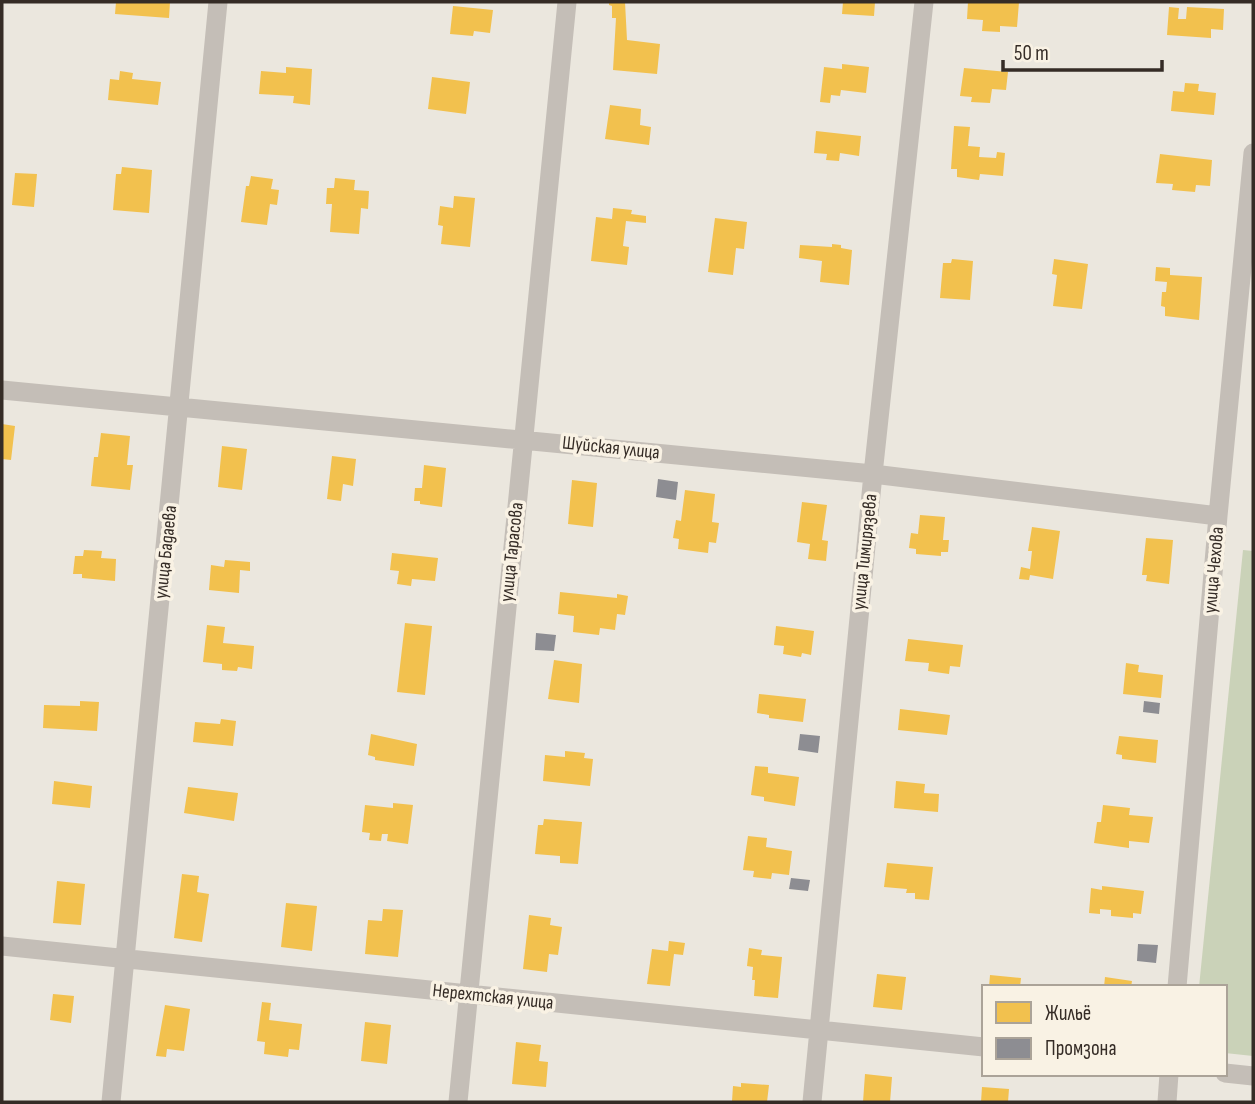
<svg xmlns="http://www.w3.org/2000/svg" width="1255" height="1104" font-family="'Sofia Sans Condensed',sans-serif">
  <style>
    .green { fill: #cad2b8 }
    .homes { fill: #f2c14e }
    .industry { fill: #8d8d92 }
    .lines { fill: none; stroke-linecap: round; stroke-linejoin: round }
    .street { stroke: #c4beb7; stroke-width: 19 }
    .labels { text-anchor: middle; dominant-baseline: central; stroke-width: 7; stroke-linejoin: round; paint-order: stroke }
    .street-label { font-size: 19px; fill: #352c26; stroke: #f9f2e4 }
  </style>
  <rect width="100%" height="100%" fill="#ebe7de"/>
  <!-- green -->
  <path class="green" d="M1243,550L1253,551V1056L1225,1053V987H1199Z"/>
  <!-- homes -->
  <path class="homes" d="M116,2H170L169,18L115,14Z
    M609,2H625L627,40L660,44L657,74L613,70L616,18H612V6L609,5Z
    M843,2H875L874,16L842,14Z
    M968,2H1019L1017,27L1000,26V32L982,31L983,20L967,19Z
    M453,6L493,10L490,33L474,31L473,36L450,34Z
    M1169,7L1179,8L1178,19H1186L1187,7L1224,9L1223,30L1211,29V38L1167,35Z
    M842,64L869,67L866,93L841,90L840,96L831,95L830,103L820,102L824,67L842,69Z
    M286,67L312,69L310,105L293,103L294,96L259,94L261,71L286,73Z
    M964,68L1008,72L1006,90L992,89L990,103L971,102L972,97L960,96Z
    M120,71L133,73L132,79L161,82L158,105L108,100L110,79L119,80Z
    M432,77L470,82L466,114L428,109Z
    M1185,83L1199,84L1198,91L1216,93L1214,115L1171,111L1173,91L1184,92Z
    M610,105L641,109L640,125L651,127L649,145L605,139Z
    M954,126L970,127L968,146L980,147L979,157L996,158L997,152L1005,153L1003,176L980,174L979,180L957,177V169H951Z
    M816,131L861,136L859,156L840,153L839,161L826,160L827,154L814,153Z
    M1160,154L1212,160L1210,186L1196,185L1195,192L1172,190L1173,184L1156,183Z
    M122,167L152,170L149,213L113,210L116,174H121Z
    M15,173L37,174L34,207L12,205Z
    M251,176L273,179L271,189L279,190L277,205L270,204L267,225L241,222L246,186H249Z
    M335,178L355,180L354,190L369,191L368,209L361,208L359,234L330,232L332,204H326L327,188H334Z
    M454,196L475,198L470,247L441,244L443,226L438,225L440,206L453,208Z
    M613,208L632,210L631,214L646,216V223L626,221L623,246L629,247L627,265L591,261L596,217L612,219Z
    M715,218L747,222L744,249L736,248L733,275L708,272Z
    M832,244L841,245V248L852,250L849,285L820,282L822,261L799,258L800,245L832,247Z
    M952,259L973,261L970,300L940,298L943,263H951Z
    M1054,259L1088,264L1082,309L1053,306L1057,275L1052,274Z
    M1156,267L1170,268V275L1202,277L1199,320L1165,316V307L1161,306L1162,292H1166L1167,282L1155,281Z
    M2,424L15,426L11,460L2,459Z
    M101,433L130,436L127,465H133L130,490L91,486L94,457H98Z
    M222,446L247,449L242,490L218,487Z
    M332,456L356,459L353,486L343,484L341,501L327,499Z
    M424,465L446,468L442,507L420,504V501H414L415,488H422Z
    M572,480L597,483L593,527L568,524Z
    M685,490L715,494L712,522L719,523L716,543L709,542L708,553L678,549L679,539L673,538L676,520L681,521Z
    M802,502L827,505L822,540L828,541L826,561L808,559L810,544L797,542Z
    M920,515L945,517L943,540H949L948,552H941V556L916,554V549L909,548L911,533L918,534Z
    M1032,527L1060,531L1053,579L1030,575L1029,580L1019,579L1021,567L1030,569L1032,551H1028Z
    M1146,538L1173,540L1169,584L1146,581L1147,575H1142Z
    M84,550L102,551L101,558L116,559L115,581L82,578V574H73L75,556H83Z
    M392,553L438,558L435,581L412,579L411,586L397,584L399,571L390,570Z
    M225,560L250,562V571L240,570L239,593L209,590L211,565L224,567Z
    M560,592L617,598V594L628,596L625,615L617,614L615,630L600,628L599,635L573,632L574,616L558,614Z
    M405,623L432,626L425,695L397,692Z
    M207,625L225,627L223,643L254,646L252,669L238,667L237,671L222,670V664L203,662Z
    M776,626L814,631L811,655L802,653L801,657L783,654L784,646L774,645Z
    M908,639L963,645L960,667L950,666L949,674L928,671L929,663L905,661Z
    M554,660L582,664L579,703L548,699Z
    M1126,663L1139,665L1138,672L1163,675L1161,698L1123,694Z
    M759,694L806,699L803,722L769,718V715L757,713Z
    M80,701L99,702L97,731L43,728L44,705L80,706Z
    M900,709L950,715L947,735L898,730Z
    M221,719L236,721L233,746L193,742L195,722L220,724Z
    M371,734L417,744L414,766L375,760V757L368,755Z
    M1119,736L1158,740L1156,763L1122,759V755L1116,754Z
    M565,751L585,753L584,758L593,759L590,786L543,781L545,755L565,757Z
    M755,766L768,767V773L799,777L795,806L764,801V797L751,795Z
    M54,781L92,786L90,808L52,804Z
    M896,781L925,784L924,793L939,794L938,812L894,808Z
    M188,787L238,793L234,821L184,813Z
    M393,803L413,805L408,844L387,841L388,834H382L381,841L369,840L370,833L362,832L365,805L393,808Z
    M1103,805L1130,808L1129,815L1153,817L1149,843L1129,841V848L1094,843L1097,822H1101Z
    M544,819L582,822L578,864L560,863V856L535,854L538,825H543Z
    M748,836L767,838L766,847L792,851L789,875L772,873L771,879L753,877L754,871L743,870Z
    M887,863L933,867L929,900L915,899V893H906L907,889L884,887Z
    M182,874L199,876L197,892L209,894L202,942L174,938Z
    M57,881L85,884L81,925L53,923Z
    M1102,886L1144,891L1141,914L1133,913V918L1111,916V910L1100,909V914L1089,913L1091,888L1102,890Z
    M286,903L317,906L312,951L281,947Z
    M383,909L403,910L398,957L365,954L368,920L382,921Z
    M529,915L551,918L550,925L562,927L558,955L549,954L547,972L523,969Z
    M669,941L685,943L683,955L674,954L670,986L647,984L652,949L668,951Z
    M749,948L762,950L761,955L782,957L778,998L754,996L755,980H752L753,967L747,966Z
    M877,974L906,977L902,1010L873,1007Z
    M990,975L1021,978L1020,987H989Z
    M1105,977L1132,981L1131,987H1104Z
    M53,994L74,996L71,1023L50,1020Z
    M262,1002L271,1003L269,1020L302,1024L299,1050L289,1049L288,1057L264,1054L265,1042L257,1041Z
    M165,1005L190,1009L184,1051L167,1049L166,1057L156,1056Z
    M365,1022L391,1025L387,1064L361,1061Z
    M516,1042L541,1045L539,1061L548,1062L546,1087L512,1084Z
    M865,1074L892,1077L890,1102H863Z
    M741,1083L769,1085L767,1102L732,1101L733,1086L741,1087Z
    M982,1087L1009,1089L1008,1102H981Z"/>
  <!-- industry -->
  <path class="industry" d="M658,479L678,482L676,500L656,497Z
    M536,633L556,635L554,651L535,650Z
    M1144,701L1160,703L1159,714L1143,712Z
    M800,734L820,736L818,753L798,750Z
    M791,878L810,880L808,891L789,889Z
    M1138,944L1158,945L1156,963L1137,961Z"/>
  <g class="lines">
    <!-- street -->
    <path class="street" d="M2,390L873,474L1218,516
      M2,946L984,1047
      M1177,987L1218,516L1253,153
      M1225,1073L1253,1076
      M111,1102L218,2
      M458,1102L567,2
      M812,1102L873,474L924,2
      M1167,1102L1169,1074"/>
  </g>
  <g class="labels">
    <!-- street labels -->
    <g class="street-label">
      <text transform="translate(611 448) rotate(6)">Шуйская улица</text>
      <text transform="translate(166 552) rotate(-84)">улица Бадаева</text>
      <text transform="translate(512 552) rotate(-84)">улица Тарасова</text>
      <text transform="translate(865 552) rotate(-84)">улица Тимирязева</text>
      <text transform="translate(1214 570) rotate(-85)">улица Чехова</text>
      <text transform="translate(493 997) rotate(6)">Нерехтская улица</text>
    </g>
  </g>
  <!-- border -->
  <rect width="1255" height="1104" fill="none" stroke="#352c26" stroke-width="7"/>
  <!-- legend -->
  <rect x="982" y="985" width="245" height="91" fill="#f9f2e4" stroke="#aba398" stroke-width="2"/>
  <rect x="996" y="1002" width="35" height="21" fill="#f2c14e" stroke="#aba398" stroke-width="2"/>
  <text x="1045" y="1020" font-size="21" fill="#352c26">Жильё</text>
  <rect x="996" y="1038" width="35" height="21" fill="#8d8d92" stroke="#aba398" stroke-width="2"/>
  <text x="1045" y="1055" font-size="21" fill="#352c26">Промзона</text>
  <!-- scale -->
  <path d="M1003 60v10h159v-10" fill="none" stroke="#352c26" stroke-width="3.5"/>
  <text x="1014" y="60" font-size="21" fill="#352c26" stroke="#f9f2e4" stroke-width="5" paint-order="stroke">50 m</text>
</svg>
